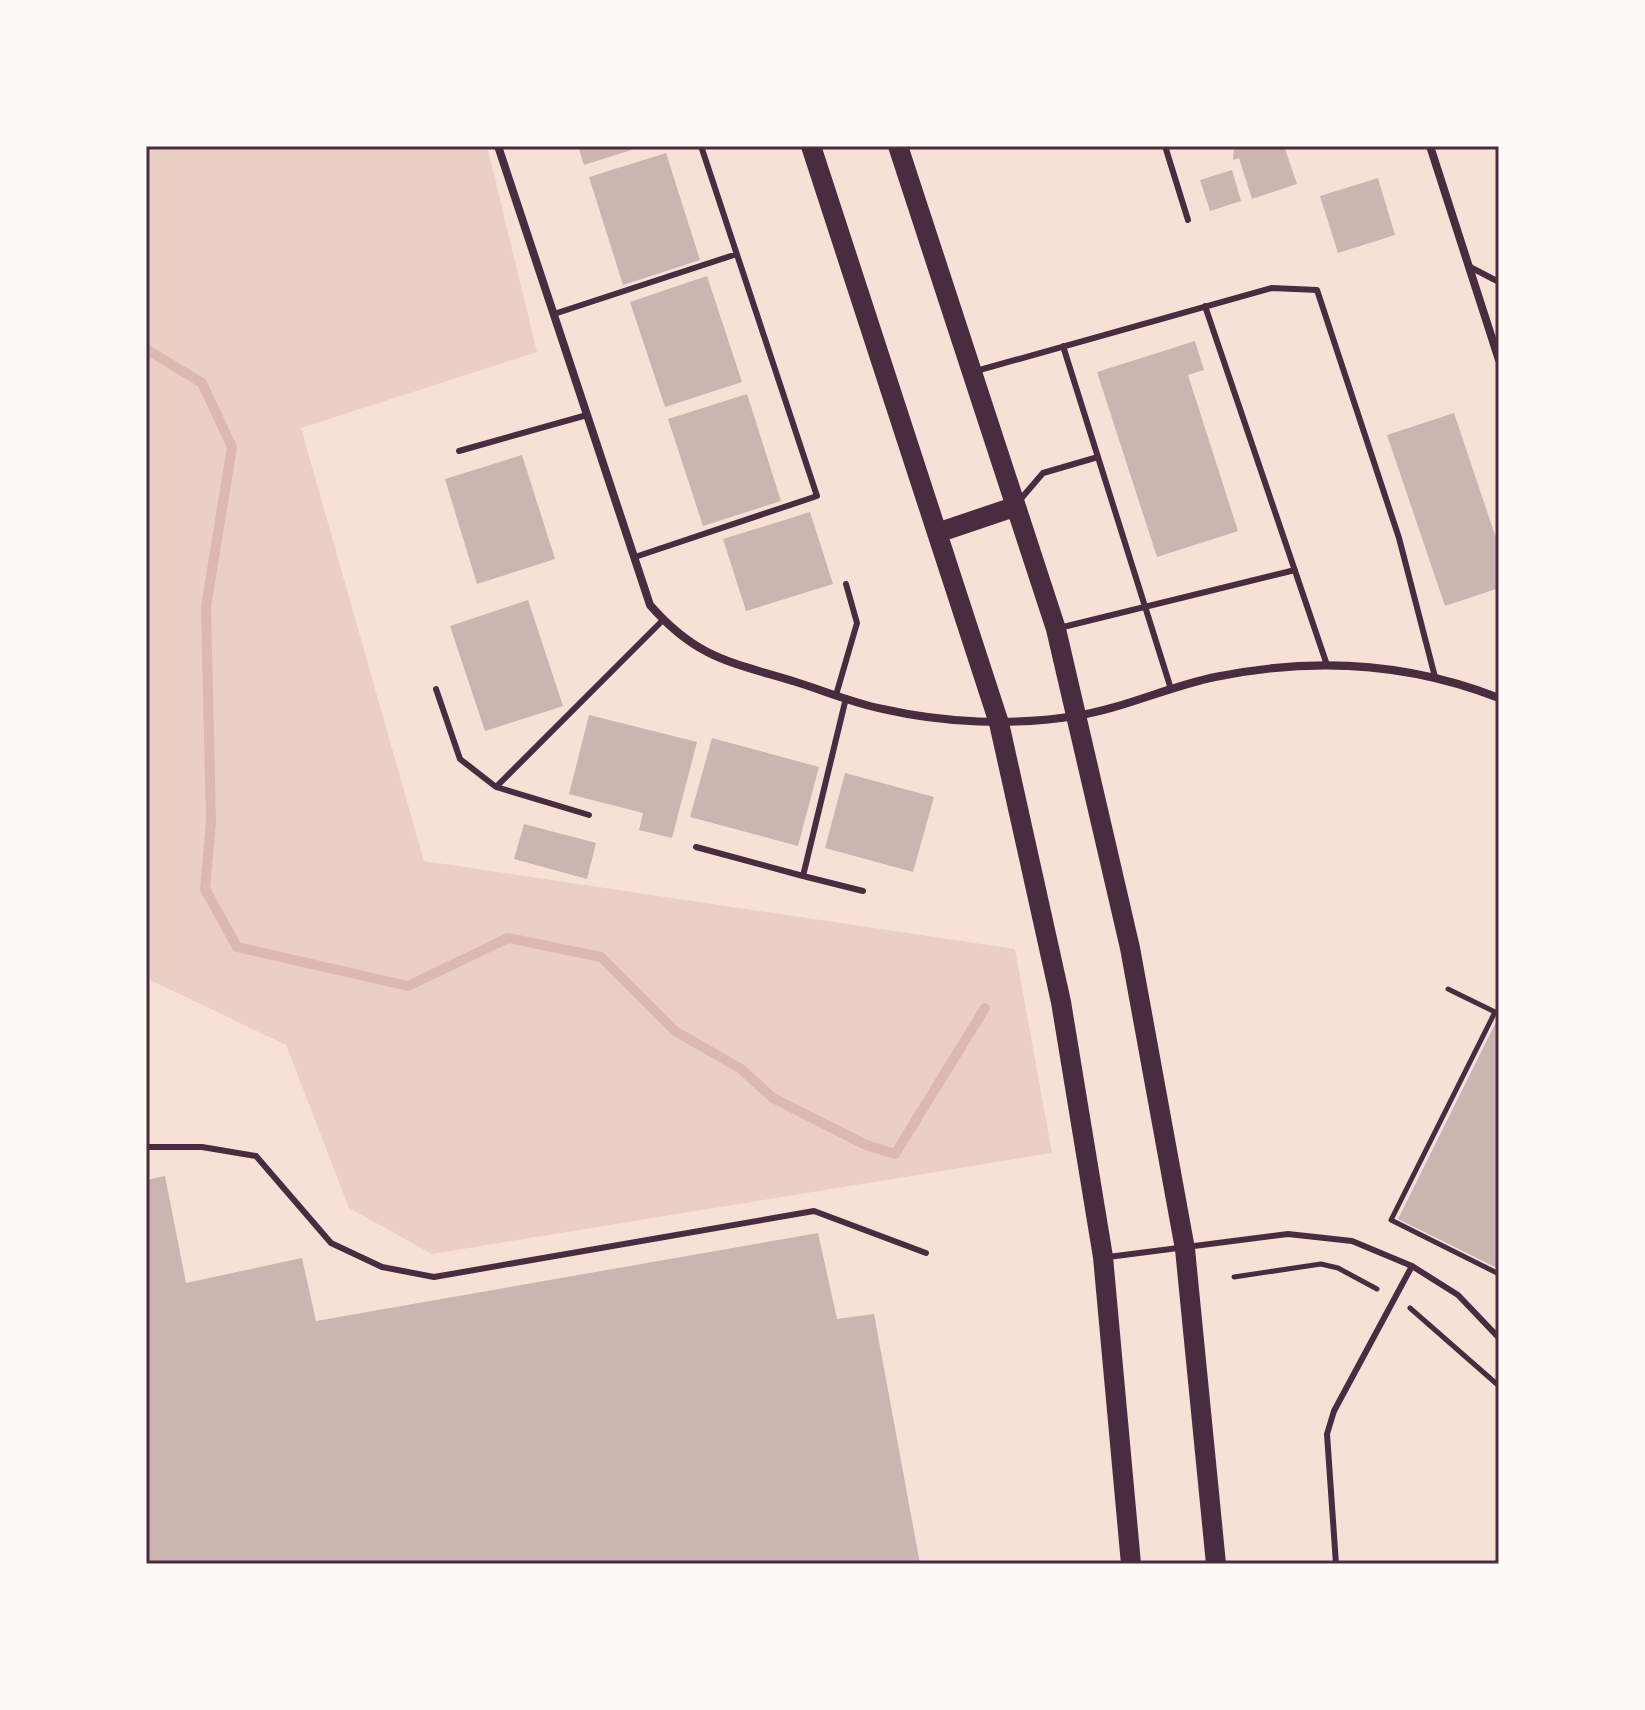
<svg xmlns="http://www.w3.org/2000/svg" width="1645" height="1710" font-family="Roboto,sans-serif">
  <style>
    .green { fill: #ebcfc5 }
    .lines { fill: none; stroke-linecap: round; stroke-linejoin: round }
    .stream { stroke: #dcb8b0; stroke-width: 10 }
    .building { fill: #ccb4b1 }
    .path { stroke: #4a2c40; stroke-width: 5 }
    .service { stroke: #4a2c40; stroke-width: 6 }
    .minor { stroke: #4a2c40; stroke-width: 8 }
    .primary { stroke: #4a2c40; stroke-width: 20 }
    .neatline { fill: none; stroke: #4a2c40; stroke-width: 3 }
  </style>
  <rect width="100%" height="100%" fill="#f7e1d7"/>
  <!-- green -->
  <path class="green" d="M146,146H487L537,352L301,428L424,861L1015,949L1052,1153L432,1254L349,1208L286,1045L146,978Z"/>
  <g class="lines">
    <!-- stream -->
    <path class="stream" d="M146,349L202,383L232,447L206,607L211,822L205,889L237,947L408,986L508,938L601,957L675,1031L741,1069L773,1098L866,1145L895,1154L985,1008"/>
  </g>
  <!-- building -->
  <path class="building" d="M578,146H641V147L584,165Z
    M1284,146L1297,184L1252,199L1239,158L1233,160L1234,147Z
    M666,153L700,260L623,285L589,177Z
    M1232,170L1241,201L1210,211L1200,180Z
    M1378,178L1395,235L1338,253L1320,196Z
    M707,276L742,382L665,407L630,302Z
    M1195,341L1204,370L1188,375L1238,531L1157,557L1097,372Z
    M747,394L781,501L703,526L668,419Z
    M1454,413L1499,547V588L1445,606L1387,435Z
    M522,455L555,559L477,584L445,479Z
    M810,512L833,584L746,611L723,539Z
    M528,600L563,706L485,731L450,626Z
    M589,715L697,742L672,838L639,830L643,813L569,794Z
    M712,738L819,767L798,846L690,817Z
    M845,773L934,797L913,872L825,848Z
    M524,824L596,843L587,879L514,859Z
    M1499,1016V1269L1398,1219Z
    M165,1176L186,1283L302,1258L316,1321L818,1233L837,1319L874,1314L920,1564H146V1180Z"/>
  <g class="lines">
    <!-- path -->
    <path class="path" d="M1448,989L1495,1012L1391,1220L1499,1274
      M1234,1277L1321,1264L1338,1268L1377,1289
      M1410,1308L1499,1386"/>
    <!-- service -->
    <path class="service" d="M1165,146L1188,220
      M1470,267L1499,282
      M1205,306L1327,665
      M554,314L737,254
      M1063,346L1171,689
      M976,371L1272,288L1317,290L1399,538L1435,677
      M459,451L587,415
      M1019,501L1043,473L1098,457
      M635,557L817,496L701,146
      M1059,628L1295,570
      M436,689L460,759L496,787
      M836,695L857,623L846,584
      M589,815L496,787L663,620
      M696,847L803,876L846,698
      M803,876L863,891
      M146,1147H202L256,1156L331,1243L382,1267L434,1277L814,1211L926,1253
      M1108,1257L1288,1234L1352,1241L1412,1266L1458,1295L1499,1338
      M1336,1564L1327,1434L1334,1411L1412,1266"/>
    <!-- minor -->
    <path class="minor" d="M498,146L650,605C697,659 731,662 796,682C825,691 853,703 883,709C944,723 1013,726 1075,716C1122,709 1167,687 1215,677C1312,657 1407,662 1499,698
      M1430,146L1499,360"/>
    <!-- primary -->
    <path class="primary" d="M811,146L999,723L1061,1002L1103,1257L1131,1564
      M898,146L1056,629L1130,948L1185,1249L1216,1564
      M937,533L1014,507"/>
  </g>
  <!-- border -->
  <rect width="1645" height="1710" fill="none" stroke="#fffaf5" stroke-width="296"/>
  <rect x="148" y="148" width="1349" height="1414" class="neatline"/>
</svg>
